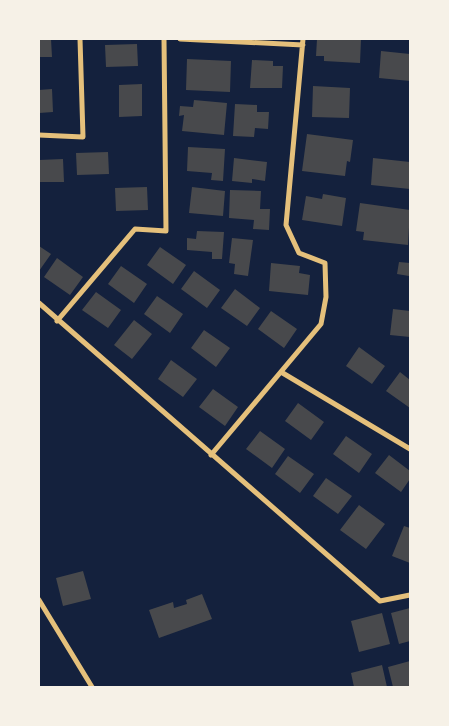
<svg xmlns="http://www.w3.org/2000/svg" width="449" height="726" font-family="Ubuntu,sans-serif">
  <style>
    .building { fill: #48494c }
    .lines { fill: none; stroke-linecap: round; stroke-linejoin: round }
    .minor { stroke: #e5c07b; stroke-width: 5 }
  </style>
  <rect width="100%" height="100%" fill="#14213d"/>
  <!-- building -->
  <path class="building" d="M39,39H51L52,57H39Z
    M317,39H361L360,63L324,61V56H316Z
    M137,44L138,66L106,67L105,45Z
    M381,51L410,54V81L379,78Z
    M187,59L231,61L230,92L186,90Z
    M252,60L273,61V66H283L282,88H250Z
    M142,84V116L119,117V85Z
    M313,86L350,88L349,118L312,117Z
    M52,89L53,112L39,113V90Z
    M194,100L227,103L224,135L182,131L184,115L179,116L180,106L193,107Z
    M235,104L257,105V112H269L268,129L255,128L254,137L233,136Z
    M307,134L353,140L350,162L347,161L345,176L302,171Z
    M188,147L225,149L223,181L211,180L212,173L187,171Z
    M108,152L109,174L77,175L76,153Z
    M234,158L267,162L265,181L252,179V183L232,181Z
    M373,158L410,162V189L371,185Z
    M63,159L64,182H39V160Z
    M147,187L148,210L116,211L115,188Z
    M192,187L225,191L223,216L189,213Z
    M230,190L261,191L260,209H270L269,230L253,229L254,220L229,218Z
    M323,194L346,198L342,226L302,220L306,196L322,199Z
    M360,203L410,210L408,245L363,240L364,232L356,231Z
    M197,231L224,232L222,259H212V252L187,250V238L196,239Z
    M232,238L253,240L248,276L234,274L235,264L229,263Z
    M39,246L51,254L39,271Z
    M160,247L186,265L173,284L147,265Z
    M57,258L83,277L70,295L44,277Z
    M399,262L410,263L409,276L397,274Z
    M271,263L300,266L299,273L310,275L308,295L269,291Z
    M121,266L147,284L134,303L108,284Z
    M194,271L220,290L207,308L181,289Z
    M235,289L260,308L247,326L221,308Z
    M96,292L121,310L108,328L82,310Z
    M157,296L183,314L170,333L144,314Z
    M393,309L410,311V337L390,335Z
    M271,311L297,329L284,348L258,329Z
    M134,320L152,334L132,359L114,345Z
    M204,330L230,348L216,367L191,348Z
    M359,347L385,366L372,384L346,366Z
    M171,360L197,379L183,397L158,379Z
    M400,372L410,380V408L386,391Z
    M213,389L238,407L225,426L199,407Z
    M298,403L324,422L311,440L285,421Z
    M260,431L285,449L272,468L246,449Z
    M346,436L372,454L359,473L333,454Z
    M389,455L410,471V479L401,492L375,473Z
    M288,456L314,474L300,493L275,474Z
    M326,478L352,496L338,514L313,496Z
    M359,505L385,524L366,549L340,530Z
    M404,526L410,528V563L392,556Z
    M83,571L91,599L63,606L56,578Z
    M202,594L212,619L159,638L149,610L173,602L174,608L187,604L186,600Z
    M410,608V641L399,644L391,613Z
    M382,613L390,644L359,652L351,621Z
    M410,661V687H393L388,667Z
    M382,665L387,687H354L351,673Z"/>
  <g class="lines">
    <!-- minor -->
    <path class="minor" d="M180,39L303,45
      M39,135L83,137L80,39
      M39,303L380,601L410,595
      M57,321L135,229L166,231L164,39
      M281,372L410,449
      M211,455L321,324L326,297L325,263L299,253L286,225L303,39
      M39,600L92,687"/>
  </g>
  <!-- border -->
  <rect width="449" height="726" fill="none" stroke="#f6f1e7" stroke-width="80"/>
</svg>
